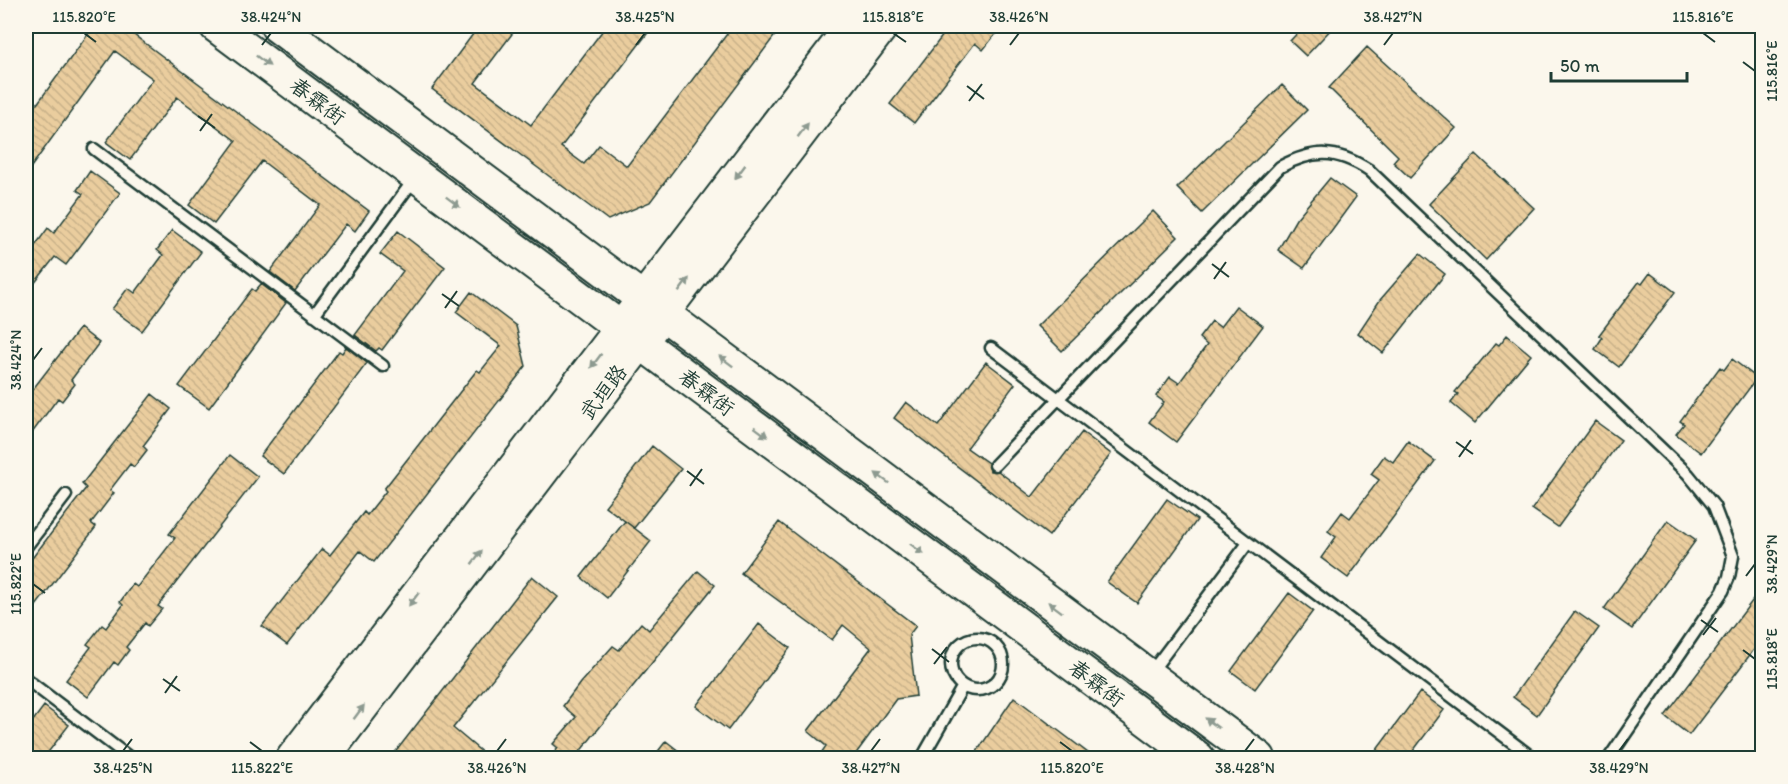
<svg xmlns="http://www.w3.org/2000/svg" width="1788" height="784" font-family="Itim,'LXGW WenKai TC',sans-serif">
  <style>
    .building { fill: url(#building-back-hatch); stroke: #1f3d34; stroke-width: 1.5 }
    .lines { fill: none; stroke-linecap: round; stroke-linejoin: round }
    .service-casing { stroke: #1f3d34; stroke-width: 15 }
    .secondary-casing { stroke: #1f3d34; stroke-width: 36 }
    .service { stroke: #fbf7ec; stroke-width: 10 }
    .secondary { stroke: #fbf7ec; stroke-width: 32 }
    .oneway { fill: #8d9a90 }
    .ticks { fill: none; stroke: #1f3d34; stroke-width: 2 }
    .labels { text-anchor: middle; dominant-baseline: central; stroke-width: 4.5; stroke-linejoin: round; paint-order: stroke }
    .street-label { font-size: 21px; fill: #1f3d34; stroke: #fbf7ec }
    .neatline { fill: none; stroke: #1f3d34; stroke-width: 2 }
    .ticks-label { font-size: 15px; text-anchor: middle; fill: #1f3d34 }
  </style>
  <defs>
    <pattern id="building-back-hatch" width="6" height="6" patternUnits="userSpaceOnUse" patternTransform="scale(1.5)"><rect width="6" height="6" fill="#eacd9e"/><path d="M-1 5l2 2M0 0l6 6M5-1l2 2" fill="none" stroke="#c8b189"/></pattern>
  </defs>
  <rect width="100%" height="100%" fill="#fbf7ec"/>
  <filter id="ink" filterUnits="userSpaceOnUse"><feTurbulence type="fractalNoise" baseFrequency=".0167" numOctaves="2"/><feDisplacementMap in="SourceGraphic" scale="12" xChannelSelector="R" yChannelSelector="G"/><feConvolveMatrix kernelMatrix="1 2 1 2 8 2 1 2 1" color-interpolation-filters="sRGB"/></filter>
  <g filter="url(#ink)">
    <!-- building -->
    <path class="building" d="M94,26H122L369,211L355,231L346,224L295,291L270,272L320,205L262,161L214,224L189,205L236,141L177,97L130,160L106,142L153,79L115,51L26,174V119Z
      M479,26H518L475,83L531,125L606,26H653L561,147L584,164L599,145L627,166L733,26H782L650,202L608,220L432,89Z
      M950,26H1002L983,50L975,43L914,123L890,104Z
      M1304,26H1334L1306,56L1290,41Z
      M1367,47L1456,128L1410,178L1393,162L1398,156L1329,88Z
      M1282,85L1307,110L1202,213L1177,188Z
      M1476,154L1534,208L1486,260L1429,204Z
      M90,171L120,193L66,265L55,257L26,294V258L48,228L54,233L83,194L77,190Z
      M1330,178L1356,197L1304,268L1278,250L1296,219Z
      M1153,211L1178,237L1062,351L1037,326Z
      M172,230L201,252L142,331L112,309L128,288L135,293L163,255L157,250Z
      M398,231L445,267L382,350L379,348L376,351L355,335L403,271L380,254Z
      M1420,254L1445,274L1383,353L1358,333L1380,300Z
      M1650,273L1675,292L1619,367L1595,349L1602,338L1599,335L1639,282L1642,284Z
      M261,284L286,303L209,408L179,386L252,289L255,291Z
      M471,292L516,326L526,366L374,562L360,551L287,645L262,626L322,549L330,555L364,512L367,515L386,491L384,489L477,370L480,372L501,346L456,312Z
      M1236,306L1263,326L1176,442L1149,422L1164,402L1156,396L1170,377L1179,383L1207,345L1199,338L1212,321L1220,327Z
      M80,328L99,343L71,380L75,384L62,401L58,398L26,441V398Z
      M1507,335L1531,355L1475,423L1451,403L1458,394L1455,392L1496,343L1499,345Z
      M346,347L367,363L284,474L260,456L339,351L342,353Z
      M1732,359L1757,378L1701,453L1676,434L1684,424L1680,421L1720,367L1724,370Z
      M986,362L1015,384L967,448L988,463L990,471H998L1032,497L1082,432L1111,454L1049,536L894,418L906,402L938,426Z
      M152,394L171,409L143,446L147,450L134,467L130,464L110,490L114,493L91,523L96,527L26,619V566L86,488L82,484Z
      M1595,421L1621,440L1558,527L1532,509Z
      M1408,441L1435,461L1348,578L1321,558L1336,537L1328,531L1342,512L1350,518L1379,480L1371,474L1384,456L1393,462Z
      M652,446L681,469L634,528L605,506Z
      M230,455L258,477L158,606L162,609L148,626L145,623L126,647L129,650L118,665L114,662L88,697L66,680L91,647L87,644L102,625L106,628L123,605L120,602L133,584L137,587L175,538L169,534Z
      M1167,499L1197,520L1137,603L1107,582Z
      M1668,520L1696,540L1632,629L1604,609Z
      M625,521L651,541L607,598L581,577Z
      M779,522L916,626L909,635L916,696L896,699L852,759H817L826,746L808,731L871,648L843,625L832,640L741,573Z
      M698,571L715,585L574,759H549L558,748L553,744L576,717L563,706L580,683L613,646L619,650L641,623L649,630Z
      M532,576L558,597L453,728L490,759H390Z
      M1762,588V639L1689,735L1665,716Z
      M1289,593L1313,611L1255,689L1231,671Z
      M1575,611L1599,628L1537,715L1513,697Z
      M759,624L790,648L728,730L696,706Z
      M1420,692L1444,710L1407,759H1370Z
      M1014,697L1096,759H972Z
      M44,706L69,725L43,759H26V730Z
      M666,741L689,759H652Z"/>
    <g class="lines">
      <!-- service casing -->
      <g class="service-casing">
        <path id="service" d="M94,149L383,366
          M314,315L415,178
          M991,348L1533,758
          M995,465L1280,167C1314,149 1336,149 1369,170L1688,474L1714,506L1733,556L1729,577L1723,591L1609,758
          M26,547L66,495
          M951 664a26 26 0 1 1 52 0a26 26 0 1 1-52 0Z
          M1149,675L1248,543
          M26,679L130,758
          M922,758L963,686"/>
      </g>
      <!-- secondary casing -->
      <g class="secondary-casing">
        <path id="secondary" d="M216,26L1198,758
          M277,26L1259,758
          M293,758L852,26
          M323,758L882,26"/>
      </g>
      <!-- service -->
      <use href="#service" class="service"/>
      <!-- secondary -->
      <use href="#secondary" class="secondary"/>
    </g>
    <!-- one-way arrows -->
    <defs><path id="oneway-solid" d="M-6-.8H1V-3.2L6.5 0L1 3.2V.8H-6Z" transform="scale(1.5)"/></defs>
    <g class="oneway">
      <use href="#oneway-solid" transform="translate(263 61) rotate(37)"/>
      <use href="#oneway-solid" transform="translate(803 130) rotate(-53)"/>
      <use href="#oneway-solid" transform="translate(740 172) rotate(127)"/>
      <use href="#oneway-solid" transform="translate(453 202) rotate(37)"/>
      <use href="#oneway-solid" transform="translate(684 285) rotate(-53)"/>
      <use href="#oneway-solid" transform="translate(596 361) rotate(127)"/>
      <use href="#oneway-solid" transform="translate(726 361) rotate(-143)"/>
      <use href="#oneway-solid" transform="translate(761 432) rotate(37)"/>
      <use href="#oneway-solid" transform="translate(882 478) rotate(-143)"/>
      <use href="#oneway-solid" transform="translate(917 549) rotate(37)"/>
      <use href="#oneway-solid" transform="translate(477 557) rotate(-53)"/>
      <use href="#oneway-solid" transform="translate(414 599) rotate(127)"/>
      <use href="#oneway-solid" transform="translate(1055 607) rotate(-143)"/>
      <use href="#oneway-solid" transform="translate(359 712) rotate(-53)"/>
      <use href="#oneway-solid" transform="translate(1212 723) rotate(-143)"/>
    </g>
  </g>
  <!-- ticks -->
  <path class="ticks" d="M84,33L96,42M893,33L906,42M1703,33L1715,42M262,45L271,33M636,45L645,33M1010,45L1019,33M1384,45L1393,33M1743,62L1755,71M967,86L984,99M969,101L982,84M198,116L215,128M200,131L212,114M1212,264L1229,277M1214,279L1226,262M442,294L459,306M445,308L457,291M33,360L42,348M1456,442L1473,454M1459,457L1471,440M687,471L704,484M690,486L702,469M1746,576L1755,564M33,584L45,593M1701,620L1718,632M1703,635L1716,618M932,649L949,662M1743,650L1755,659M934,664L947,647M163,679L180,691M165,693L177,676M250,742L262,751M1060,742L1072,751M123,751L132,739M497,751L506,739M871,751L880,739M1245,751L1254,739M1619,751L1628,739"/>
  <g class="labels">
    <!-- street labels -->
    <g class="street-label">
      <text transform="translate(318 101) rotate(37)">春霖街</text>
      <text transform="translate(603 392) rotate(-53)">武垣路</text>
      <text transform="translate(707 392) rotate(37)">春霖街</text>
      <text transform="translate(1097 683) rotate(37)">春霖街</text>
    </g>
  </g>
  <!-- margin -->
  <rect width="1788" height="784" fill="none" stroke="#fbf7ec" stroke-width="66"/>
  <!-- scale -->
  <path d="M1551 72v9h136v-9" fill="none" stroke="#1f3d34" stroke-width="3"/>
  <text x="1560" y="72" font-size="18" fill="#1f3d34" stroke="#fbf7ec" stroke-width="4.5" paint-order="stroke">50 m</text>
  <rect x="33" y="33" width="1722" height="718" class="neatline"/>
  <g class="ticks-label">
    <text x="84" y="22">115.820°E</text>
    <text x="271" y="22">38.424°N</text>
    <text x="645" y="22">38.425°N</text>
    <text x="893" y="22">115.818°E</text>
    <text x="1019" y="22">38.426°N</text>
    <text x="1393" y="22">38.427°N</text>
    <text x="1703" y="22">115.816°E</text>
    <text transform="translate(1772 71) rotate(-90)" y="5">115.816°E</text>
    <text transform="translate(16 360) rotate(-90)" y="5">38.424°N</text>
    <text transform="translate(1772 564) rotate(-90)" y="5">38.429°N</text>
    <text transform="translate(16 584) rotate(-90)" y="5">115.822°E</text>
    <text transform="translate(1772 659) rotate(-90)" y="5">115.818°E</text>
    <text x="123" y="773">38.425°N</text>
    <text x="262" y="773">115.822°E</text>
    <text x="497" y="773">38.426°N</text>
    <text x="871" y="773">38.427°N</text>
    <text x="1072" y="773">115.820°E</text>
    <text x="1245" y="773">38.428°N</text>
    <text x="1619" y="773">38.429°N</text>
  </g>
</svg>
